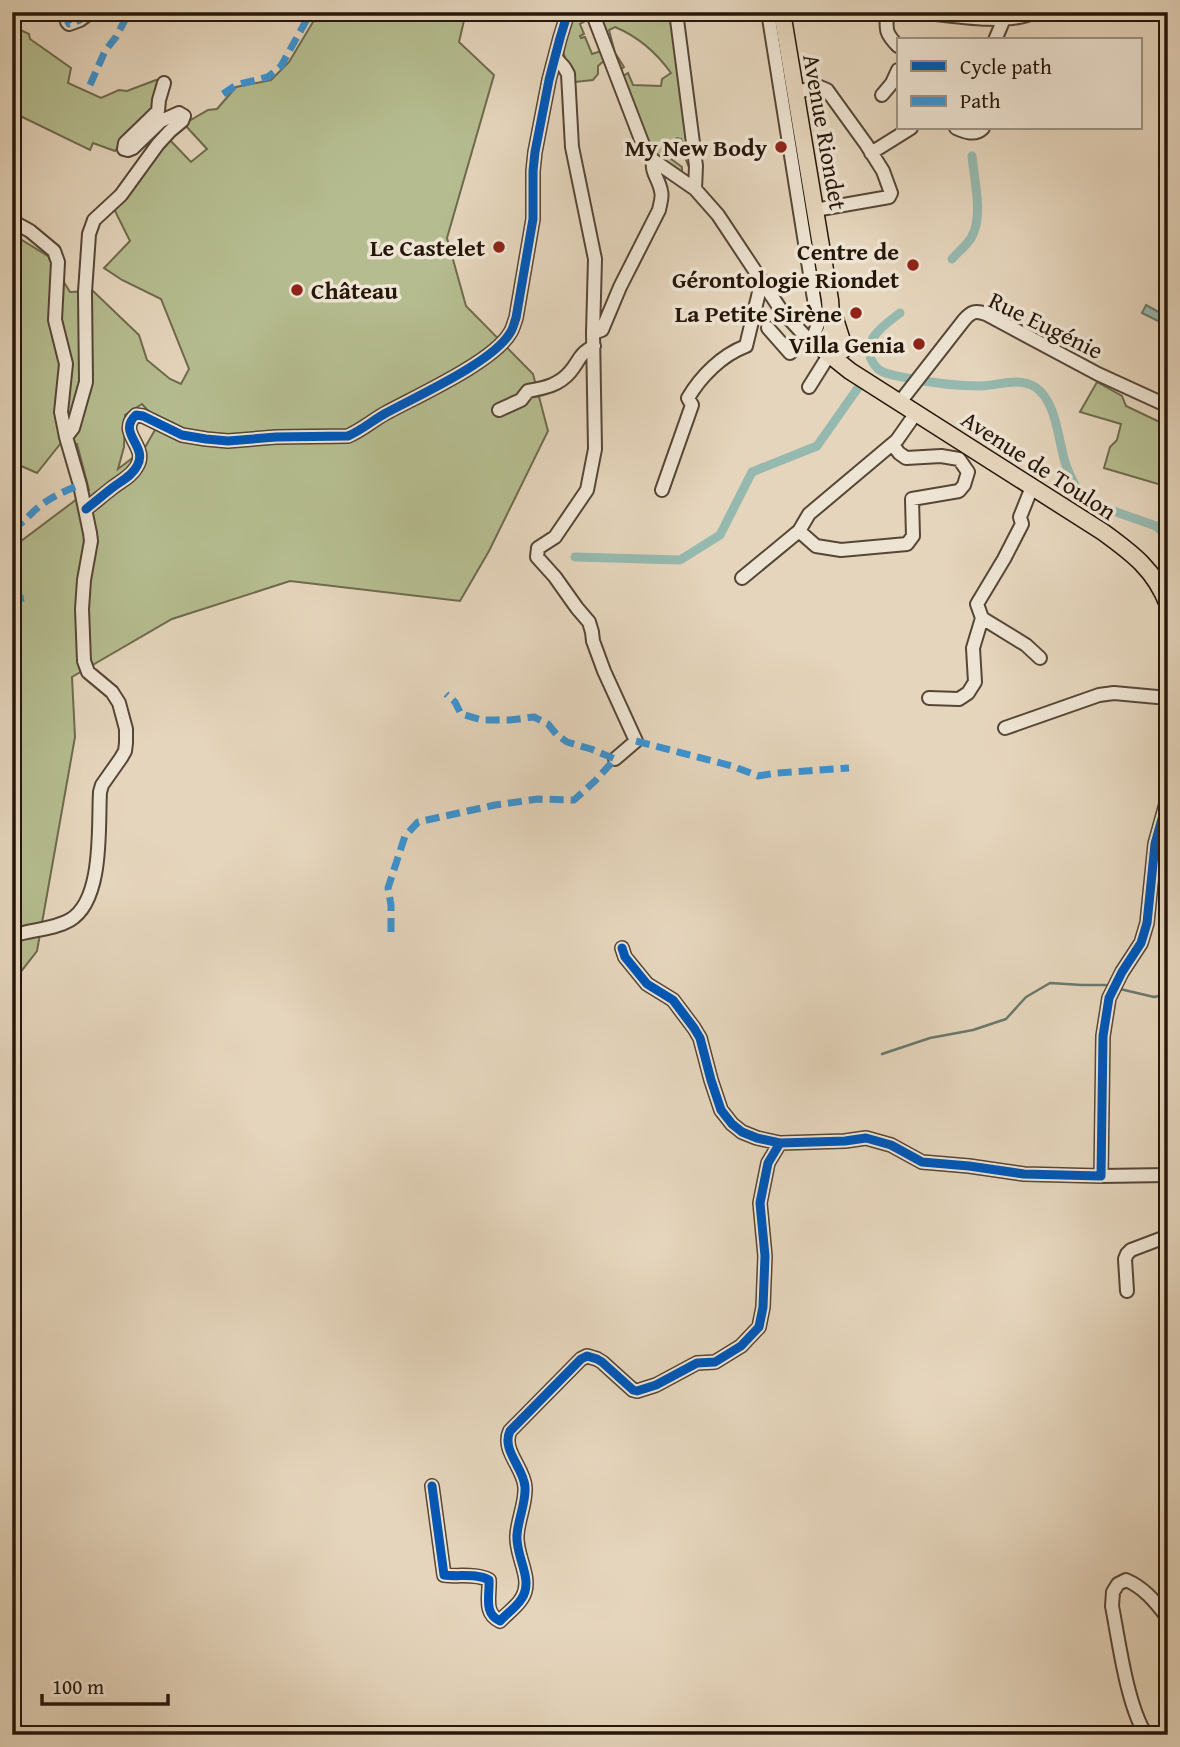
<svg xmlns="http://www.w3.org/2000/svg" width="1180" height="1747" font-family="'Gentium Book Plus',serif">
  <style>
    .green { fill: #b5bd90; stroke: #6e6a4d; stroke-width: 2; fill-rule: evenodd }
    .water { fill: #96b9af; stroke: #69786d; stroke-width: 2 }
    .lines { fill: none; stroke-linecap: round; stroke-linejoin: round }
    .stream { stroke: #69786d; stroke-width: 2.5 }
    .canal { stroke: #96b9af; stroke-width: 9 }
    .minor-casing { stroke: #564636; stroke-width: 16 }
    .major-casing { stroke: #26160a; stroke-width: 19 }
    .minor { stroke: #eee4d3; stroke-width: 12 }
    .major { stroke: #e5d5bc; stroke-width: 16 }
    .quiet { stroke: #3b93d2; stroke-width: 7; stroke-dasharray: 14 7; stroke-linecap: butt }
    .cycleway-casing { stroke: #eee4d3; stroke-width: 13 }
    .cycleway { stroke: #0057b8; stroke-width: 9 }
    .poi-dot { fill: #8f2418; stroke: #eee4d3; stroke-width: 2.5 }
    .labels { text-anchor: middle; dominant-baseline: central; stroke-width: 7; stroke-linejoin: round; paint-order: stroke }
    .street-label { font-size: 24px; fill: #26160a; stroke: #eee4d3 }
    .poi-label { font-size: 24px; font-weight: bold; fill: #26160a; stroke: #eee4d3; text-anchor: end }
  </style>
  <rect width="100%" height="100%" fill="#e5d5bc"/>
  <filter id="stains"><feTurbulence type="fractalNoise" baseFrequency=".00286" numOctaves="4"/><feColorMatrix values="0 0 0 0 .2 0 0 0 0 .09 0 0 0 0 .02 0 0 0 .5 -.17"/></filter>
  <radialGradient id="worn" r=".72"><stop offset=".6" stop-color="#630" stop-opacity="0"/><stop offset="1" stop-color="#630" stop-opacity=".3"/></radialGradient>
  <!-- green -->
  <path class="green" d="M319,12H466L459,42L494,75L447,238L466,306L533,374L548,431L489,551L460,601L290,581L172,619L72,677L75,737L37,951L12,983V544L21,541L89,490L77,444L61,443L37,473L12,462V234L48,256L70,292L93,291L139,335L147,360L170,379L181,384L189,369L161,299L122,280L104,268L130,241L113,207L169,139L191,162L207,149L184,124L208,110L217,109L236,87L271,80L289,62ZM142,404L159,423L144,449L118,469L124,447L125,415Z
    M575,12H587L589,19L580,24L584,34L580,36L581,38L585,37L592,54L601,51L605,60L598,66V74L593,80L575,82C574,71 564,62 563,50C562,41 572,22 575,12Z
    M597,12H671L690,170L684,155L681,139L677,138L668,146L671,159L682,167V172L655,156L649,149L622,77L628,73L633,85L661,86L662,79L671,73C656,52 639,37 615,27L609,30L615,53L624,67L620,70Z
    M12,26L29,34L30,39L71,68L68,83L101,98L119,90L127,91L156,80L162,85L156,110L136,127L115,151L93,143L90,150L12,112Z
    M1097,382L1122,396L1126,406L1168,426V487L1104,468L1110,447L1117,440L1121,424L1080,412Z"/>
  <!-- water -->
  <path class="water" d="M1146,305L1168,317V326L1142,313Z"/>
  <g class="lines">
    <!-- stream -->
    <path class="stream" d="M1120,989L1154,997L1168,994
      M882,1054L930,1038L973,1030L1006,1019L1026,997L1050,983L1082,985H1106"/>
    <!-- canal -->
    <path class="canal" d="M952,259C958,252 966,246 971,238C984,218 974,179 972,156
      M900,313C886,324 863,338 871,359C873,363 877,369 881,371C888,375 899,376 907,378C932,383 956,386 982,386C999,385 1019,377 1035,387C1057,401 1058,442 1066,465C1070,477 1077,488 1082,500L1156,526L1168,536
      M575,557L680,560L720,535L752,472L817,446L860,385"/>
    <!-- minor casing -->
    <g class="minor-casing">
      <path id="minor" d="M592,12L645,150L653,160L695,189L718,215L781,310L806,337L815,342L825,351
        M676,12L696,166L695,189
        M768,12L818,324L812,340
        M887,12C886,30 885,33 898,46
        M919,12C947,15 1010,26 1034,12
        M67,22L69,24L80,20L91,12
        M995,40L1004,19
        M555,57L564,67L568,74L572,147L595,259L593,333
        M795,92L820,87L827,90L866,144L883,171L891,193L889,197L815,210
        M882,95L892,83L898,70
        M956,128C965,132 975,136 983,128
        M871,153L911,128
        M12,221L30,231L54,251L58,262L55,320L66,364L61,412L66,437L80,485L90,533L91,541L84,580L82,609L84,661L88,672L112,692L119,703L126,729V743L125,751L121,758L102,785L100,792C98,826 104,900 70,920C53,930 31,929 12,936
        M768,328L790,353L806,337
        M809,387L829,355
        M900,402L964,320C971,312 975,310 986,314L1098,374L1168,406
        M499,410L521,400L528,391C545,388 559,385 570,372C581,359 577,356 594,346
        M66,437L73,428L86,382L85,292L89,234L94,220L121,195L158,144L170,131L182,121L184,116L179,113L161,121L133,148L128,150L124,149L125,143L158,111L159,100L164,83
        M662,490L692,405L688,398C701,376 722,355 746,346L762,280
        M86,509C95,502 103,495 112,488C121,481 132,476 137,466C149,446 116,433 136,415L143,416L182,435L206,439L228,441L276,437L348,436C362,430 373,420 386,413C417,396 493,362 510,333C513,329 514,323 516,318L533,219V171L535,152L549,80L560,38L568,12
        M799,531L816,546L841,550L907,544L913,536L912,499L959,491L964,485L968,472L959,459L941,456L906,458L899,453L893,445
        M742,578L799,531L809,514L897,440L916,413
        M982,618L1026,645L1040,658
        M929,698L959,699L968,693L975,682L973,648L982,618L977,604L1004,559L1022,524L1020,517L1032,487
        M1005,728L1099,695L1114,693L1168,698
        M615,759L636,741L604,671L593,641L592,632L589,622L577,608L555,577L537,557L538,548L555,537L587,490L595,449L593,333L602,330L620,287L659,210C660,204 663,197 661,191C659,179 651,173 653,160
        M622,948L625,957L647,984L673,1000L694,1028L700,1038L711,1080L721,1110L732,1124L742,1132L757,1138L780,1143L845,1141L866,1138L891,1145L922,1162L969,1166L1024,1174L1101,1176L1103,1036L1109,998L1122,972L1141,943L1147,923L1155,844L1168,797
        M1101,1176L1168,1175
        M1127,1291L1125,1259L1127,1254L1131,1250L1168,1236
        M432,1486L444,1575C459,1577 476,1573 489,1580C490,1596 483,1613 500,1621C507,1613 516,1608 522,1598C534,1579 515,1556 517,1535C518,1519 526,1503 525,1487C524,1468 501,1450 510,1431L581,1359L587,1356L597,1359L602,1362L633,1390L637,1391L656,1385L697,1363L715,1362L741,1346L759,1327L763,1307L765,1256L760,1203L768,1163L780,1143
        M1146,1735C1127,1705 1119,1642 1112,1606L1113,1592L1118,1584L1126,1580C1145,1588 1156,1603 1168,1618"/>
    </g>
    <!-- major casing -->
    <g class="major-casing">
      <path id="major" d="M782,12L830,300L832,330L825,342V351L850,371L1103,532C1132,553 1155,570 1168,605
        M835,319L843,344V350"/>
    </g>
    <!-- minor -->
    <use href="#minor" class="minor"/>
    <!-- major -->
    <use href="#major" class="major"/>
    <!-- quiet -->
    <path class="quiet" d="M63,12L69,24L80,20L91,12
      M249,18L254,12
      M90,85L105,51L116,37L126,18
      M223,94L236,85L268,77L281,66L311,12
      M12,530C21,524 27,518 34,511C47,499 64,491 80,485
      M12,600L24,598
      M636,741L732,766L758,776L776,773L849,768
      M391,932V905L388,888L405,836L418,822L495,805L538,799L574,800L595,781L615,759L591,749L567,742L557,735L548,724L534,717L510,720H482L461,714L455,702L446,694"/>
    <!-- cycleway casing -->
    <g class="cycleway-casing">
      <path id="cycleway" d="M86,509C95,502 103,495 112,488C121,481 132,476 137,466C149,446 116,433 136,415L143,416L182,435L206,439L228,441L276,437L348,436C362,430 373,420 386,413C417,396 493,362 510,333C513,329 514,323 516,318L533,219V171L535,152L549,80L560,38L568,12
        M622,948L625,957L647,984L673,1000L694,1028L700,1038L711,1080L721,1110L732,1124L742,1132L757,1138L780,1143L845,1141L866,1138L891,1145L922,1162L969,1166L1024,1174L1101,1176L1103,1036L1109,998L1122,972L1141,943L1147,923L1155,844L1168,797
        M432,1486L444,1575C459,1577 476,1573 489,1580C490,1596 483,1613 500,1621C507,1613 516,1608 522,1598C534,1579 515,1556 517,1535C518,1519 526,1503 525,1487C524,1468 501,1450 510,1431L581,1359L587,1356L597,1359L602,1362L633,1390L637,1391L656,1385L697,1363L715,1362L741,1346L759,1327L763,1307L765,1256L760,1203L768,1163L780,1143"/>
    </g>
    <!-- cycleway -->
    <use href="#cycleway" class="cycleway"/>
  </g>
  <!-- markers -->
  <g class="poi-dot">
    <circle cx="781" cy="147" r="7"/>
    <circle cx="499" cy="247" r="7"/>
    <circle cx="913" cy="265" r="7"/>
    <circle cx="297" cy="290" r="7"/>
    <circle cx="856" cy="313" r="7"/>
    <circle cx="919" cy="344" r="7"/>
  </g>
  <g class="labels">
    <!-- street labels -->
    <g class="street-label">
      <text transform="translate(825 132) rotate(80)">Avenue Riondet</text>
      <text transform="translate(1046 325) rotate(26)">Rue Eugénie</text>
      <text transform="translate(1039 465) rotate(33)">Avenue de Toulon</text>
    </g>
    <!-- poi labels -->
    <g class="poi-label">
      <text x="767" y="147">My New Body</text>
      <text x="485" y="247">Le Castelet</text>
      <text x="899" y="251">Centre de<tspan x="899" dy="28">Gérontologie Riondet</tspan></text>
      <text x="311" y="290" text-anchor="start">Château</text>
      <text x="842" y="313">La Petite Sirène</text>
      <text x="905" y="344">Villa Genia</text>
    </g>
  </g>
  <!-- margin -->
  <rect width="1180" height="1747" fill="none" stroke="#e5d5bc" stroke-width="42"/>
  <rect x="14" y="14" width="1152" height="1719" fill="none" stroke="#26160a" stroke-width="3.5"/>
  <rect x="21" y="21" width="1138" height="1705" fill="none" stroke="#26160a" stroke-width="2"/>
  <!-- legend -->
  <rect x="897" y="38" width="245" height="91" fill="#eee4d3" stroke="#9e9283" stroke-width="2"/>
  <rect x="911" y="61" width="35" height="10" fill="#0057b8" stroke="#9e9283" stroke-width="2"/>
  <text x="960" y="74" font-size="21" fill="#26160a">Cycle path</text>
  <rect x="911" y="96" width="35" height="10" fill="#3b93d2" stroke="#9e9283" stroke-width="2"/>
  <text x="960" y="108" font-size="21" fill="#26160a">Path</text>
  <!-- scale -->
  <path d="M42 1694v10h126v-10" fill="none" stroke="#26160a" stroke-width="3.5"/>
  <text x="52" y="1694" font-size="21" fill="#26160a" stroke="#eee4d3" stroke-width="5" paint-order="stroke">100 m</text>
  <rect width="100%" height="100%" filter="url(#stains)"/>
  <rect width="100%" height="100%" fill="url(#worn)"/>
</svg>
